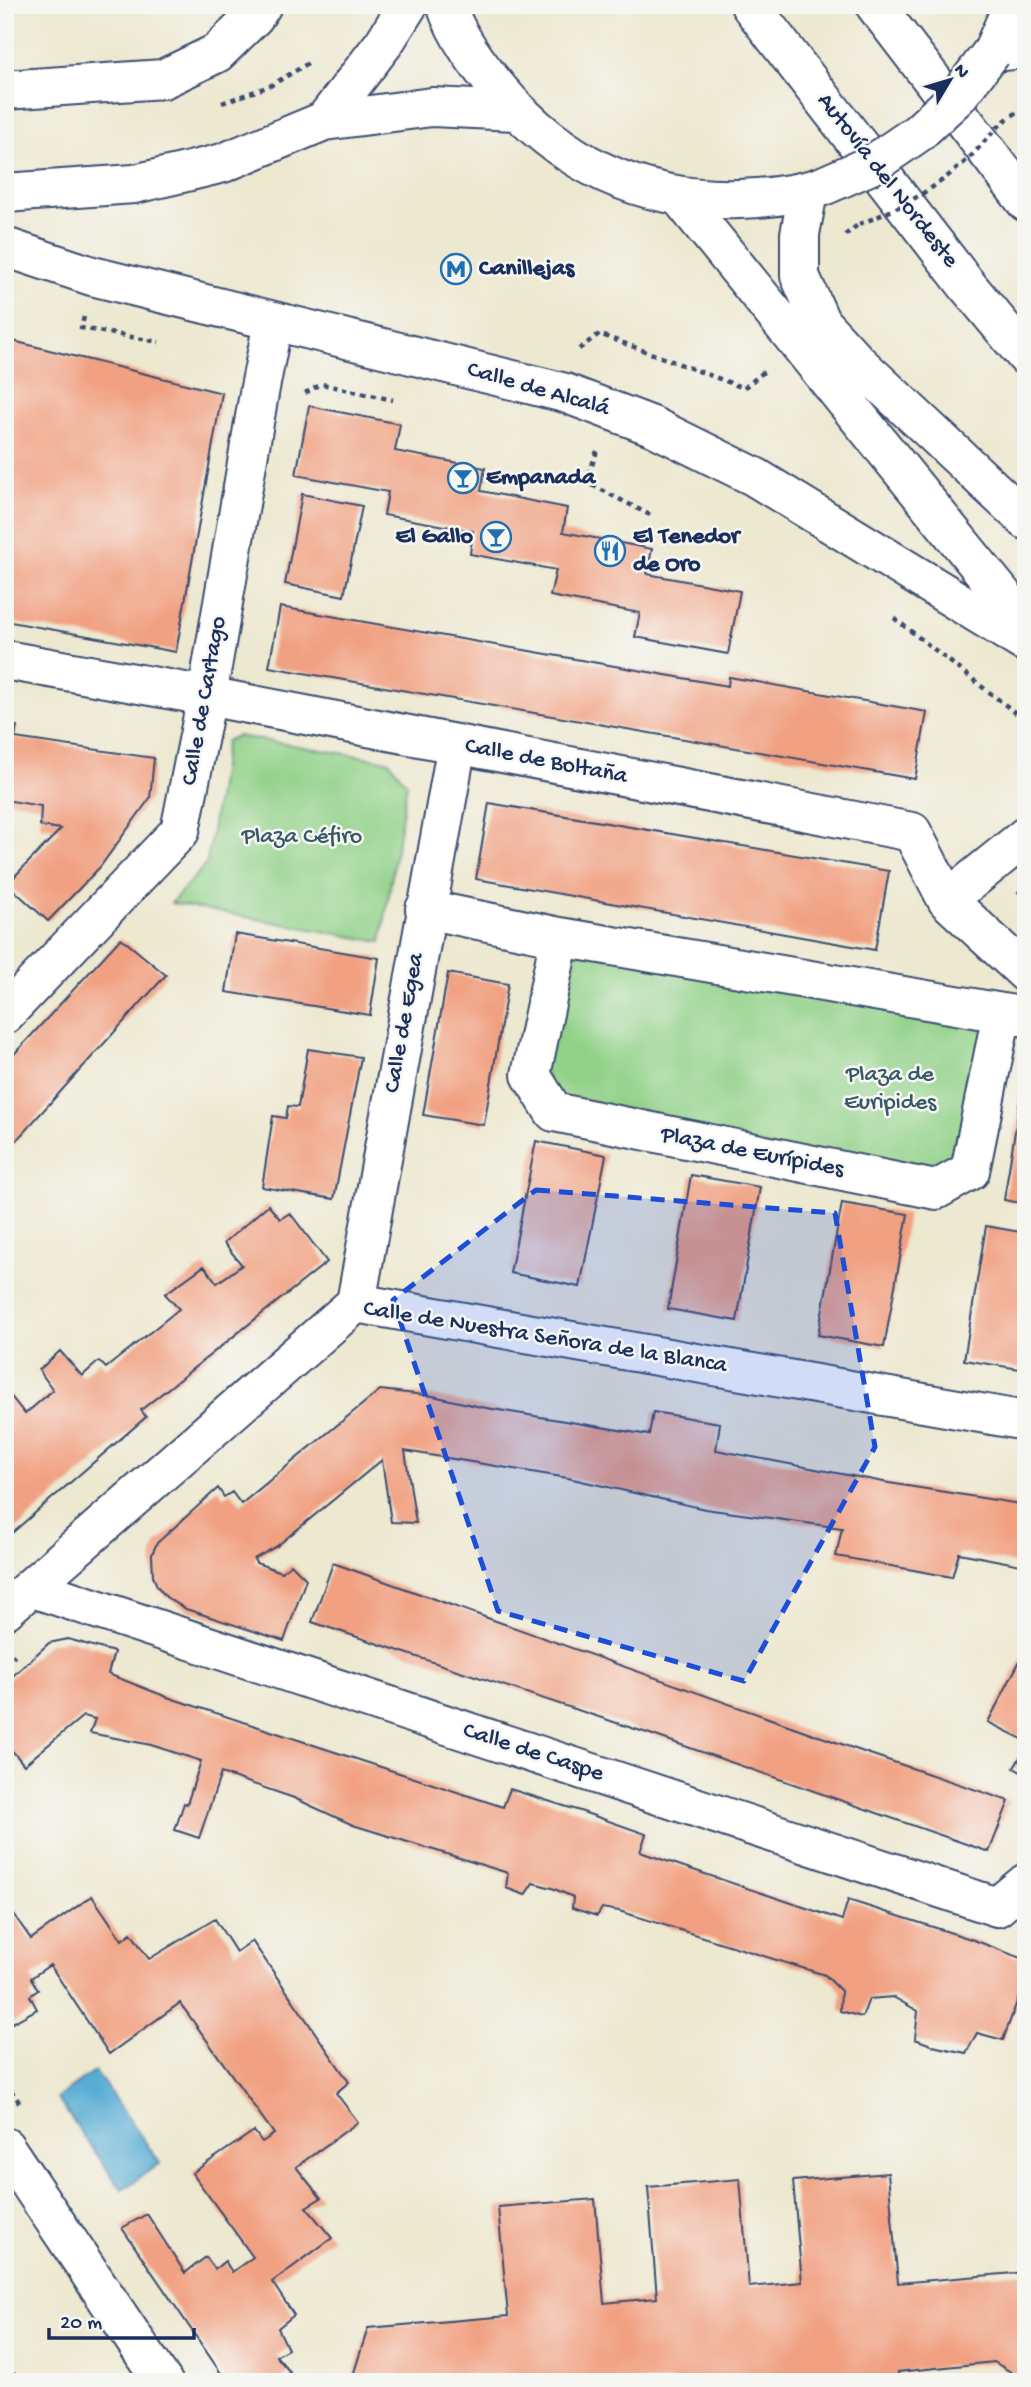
<svg xmlns="http://www.w3.org/2000/svg" width="1031" height="2387" font-family="'Gochi Hand',sans-serif">
  <style>
    .green { fill: #91d188; stroke: #568073; stroke-width: 2 }
    .water { fill: #58add4; stroke: #3a6e99; stroke-width: 2 }
    .building { fill: #f1a081 }
    .lines { fill: none; stroke-linecap: round; stroke-linejoin: round }
    .minor-casing { stroke: #3a4b6f; stroke-width: 42 }
    .major-casing { stroke: #3a4b6f; stroke-width: 42 }
    .highway-casing { stroke: #3a4b6f; stroke-width: 42 }
    .path { stroke: #3a4b6f; stroke-width: 4.5; stroke-dasharray: 5 5; stroke-linecap: butt }
    .minor { stroke: #fff; stroke-width: 38 }
    .major { stroke: #fff; stroke-width: 38 }
    .highway { stroke: #fff; stroke-width: 38 }
    .major-bridge-casing { stroke: #3a4b6f; stroke-width: 42; stroke-linecap: butt }
    .path-bridge { stroke: #3a4b6f; stroke-width: 4.5; stroke-dasharray: 5 5; stroke-linecap: butt }
    .major-bridge { stroke: #fff; stroke-width: 38 }
    .marked { fill: #1d4ed8; fill-opacity: 0.2; stroke: #1d4ed8; stroke-width: 5; stroke-dasharray: 14 9; stroke-linejoin: round }
    .labels { text-anchor: middle; dominant-baseline: central; stroke-width: 5; stroke-linejoin: round; paint-order: stroke }
    .street-label { font-size: 24px; fill: #1b2f5e; stroke: #f6f6f2 }
    .poi-label { font-size: 24px; font-weight: bold; fill: #1b2f5e; stroke: #f6f6f2; text-anchor: start }
    .park-label { font-size: 24px; fill: #385868; stroke: #f6f6f2 }
  </style>
  <rect width="100%" height="100%" fill="#f6f6f2"/>
  <filter id="ink" filterUnits="userSpaceOnUse"><feTurbulence type="fractalNoise" baseFrequency=".0143" numOctaves="2"/><feDisplacementMap in="SourceGraphic" scale="14" xChannelSelector="R" yChannelSelector="G"/><feConvolveMatrix kernelMatrix="1 2 1 2 8 2 1 2 1" color-interpolation-filters="sRGB"/></filter>
  <filter id="wash" filterUnits="userSpaceOnUse"><feTurbulence type="fractalNoise" baseFrequency=".00686" numOctaves="4" result="noise"/><feDisplacementMap in="SourceGraphic" scale="28" xChannelSelector="R" yChannelSelector="G"/><feGaussianBlur stdDeviation="1.57" result="paint"/><feColorMatrix in="noise" values="0 0 0 0 0 0 0 0 0 0 0 0 0 0 0 0 0 1.4 0 .05"/><feComposite in="paint" operator="in"/></filter>
  <g filter="url(#wash)">
    <rect width="100%" height="100%" fill="#ede8d0"/>
    <!-- green -->
    <path class="green" d="M237,736L389,761L407,784L381,942L171,903L207,863L226,741Z
      M565,949L993,1023L961,1162L931,1181L561,1104L542,1069Z"/>
    <!-- water -->
    <path class="water" d="M95,2071L160,2163L122,2190L57,2098Z"/>
    <g id="blocks">
      <!-- building -->
      <path class="building" d="M5,339L222,393L176,652L5,621Z
        M309,406L400,424L395,451L485,468L481,491L567,508L563,532L652,549L647,574L740,591L728,654L635,637L640,613L550,596L556,570L470,554L473,531L384,515L388,492L296,475Z
        M302,494L362,506L344,596L285,584Z
        M280,607L728,686L729,677L927,712L915,779L269,667Z
        M5,724L17,726L15,738L154,758L150,798L100,867L48,921L7,884L61,829L40,826L41,806L5,800Z
        M489,803L889,871L875,950L476,879Z
        M1026,884V900L1018,892Z
        M235,934L379,958L370,1015L226,992Z
        M121,938L166,975L5,1153V1064Z
        M448,973L508,984L484,1125L423,1115Z
        M308,1049L361,1057L334,1199L262,1187L273,1116L286,1118L288,1106L298,1107Z
        M1024,1075H1026V1204L1004,1200Z
        M536,1141L606,1155L580,1287L510,1273Z
        M691,1175L760,1187L737,1321L668,1309Z
        M842,1203L908,1214L884,1347L818,1335Z
        M268,1205L280,1219L290,1213L327,1262L141,1410L146,1417L5,1539V1441L7,1440L5,1397L9,1394L25,1414L53,1390L39,1370L60,1351L82,1376L99,1361L106,1368L179,1309L165,1294L204,1266L217,1283L242,1265L224,1243Z
        M986,1226L1026,1233V1370L964,1360Z
        M380,1390L433,1396L481,1407L649,1435L653,1412L720,1423L716,1450L889,1483L1026,1505V1566L959,1553L952,1577L836,1556L842,1528L705,1509L568,1478L405,1451L416,1523L391,1522L382,1460L277,1546L254,1559L256,1563L282,1572L291,1564L306,1579L284,1641L186,1609L166,1597L157,1586L153,1576L152,1554L157,1543L218,1488L224,1497L232,1492L241,1504Z
        M333,1563L861,1751L1009,1801L989,1852L650,1734L312,1622Z
        M68,1639L114,1652L108,1674L167,1697L503,1807L510,1789L580,1811L646,1834L640,1852L842,1920L848,1900L974,1940L1026,1960V1977L1003,2040L977,2033L966,2053L937,2047L915,2039L918,2011L893,1997L869,1999L862,2017L840,2011L841,1991L825,1975L619,1911L602,1908L597,1916L572,1908L573,1897L552,1888L533,1883L525,1895L506,1888L508,1873L353,1825L294,1798L221,1773L199,1838L175,1830L184,1803L187,1804L201,1761L151,1745L90,1733L95,1719L83,1716L24,1765L5,1742V1683L49,1643Z
        M1026,1649V1741L988,1722Z
        M1026,1747V1775L1014,1768Z
        M92,1896L122,1940L131,1933L149,1959L215,1919L236,1952L252,1941L349,2082L336,2093L358,2122L296,2167L321,2198L306,2207L332,2238L272,2282L294,2315L278,2328L288,2349L276,2356L290,2372L278,2382H227L122,2228L147,2214L185,2273L206,2257L215,2269L225,2261L232,2272L253,2257L192,2173L254,2131L262,2142L274,2134L180,2003L109,2054L50,1965L31,1978L38,1990L30,1996L37,2009L5,2027V1902L31,1939Z
        M888,2173L898,2283L1026,2272V2381L994,2362L898,2372L899,2382H351L368,2328L508,2316L498,2207L595,2199L604,2303L657,2298L648,2187L740,2179L749,2287L802,2282L793,2181Z
        M5,2370L35,2381V2382H5Z"/>
    </g>
  </g>
  <g filter="url(#ink)">
    <use href="#blocks" fill-opacity="0" stroke="#3a4b6f" stroke-width="2"/>
    <g class="lines">
      <!-- minor casing -->
      <g class="minor-casing">
        <path id="minor" d="M992,52L1026,49
          M5,90L163,79L217,53L254,17L262,5
          M808,192L800,234V276L821,323L858,363L1026,520
          M679,196L1026,624
          M5,247L92,276L565,393L652,426L755,477L1026,643
          M5,660L207,696L912,832L947,900L1026,836
          M947,900L1026,973
          M425,909L560,937L1026,1017
          M560,937L531,1075L554,1112L936,1190L970,1171L1002,1013
          M5,1014L180,831L207,696L260,388L273,322
          M356,1303L457,744
          M33,1588L997,1907L1026,1883
          M5,1610L356,1303L1026,1421
          M5,2147L163,2382"/>
      </g>
      <!-- major casing -->
      <g class="major-casing">
        <path id="major" d="M446,5C457,37 478,65 500,91C562,164 642,202 739,199C767,198 796,195 823,186
          M992,52L1013,5
          M324,121L384,43L408,5
          M5,193L134,184L182,173L223,163L324,121L432,107L516,111"/>
      </g>
      <!-- highway casing -->
      <g class="highway-casing">
        <path id="highway" d="M750,5L966,284L1026,356
          M875,5L1026,202"/>
      </g>
      <!-- path -->
      <path class="path" d="M222,103L270,86L312,61
        M845,235L859,224
        M84,317L81,328L159,342
        M579,349L599,334L744,388L766,370
        M305,393L322,384L393,400
        M597,451L586,482L652,516
        M894,618L1026,721
        M5,1663L15,1655
        M5,2082L22,2106"/>
      <!-- minor -->
      <use href="#minor" class="minor"/>
      <!-- major -->
      <use href="#major" class="major"/>
      <!-- highway -->
      <use href="#highway" class="highway"/>
      <!-- major-bridge casing -->
      <g class="major-bridge-casing">
        <path id="major-bridge" d="M823,186L873,164L918,133L958,96L992,52"/>
      </g>
      <!-- path-bridge -->
      <path class="path-bridge" d="M859,224C900,209 937,188 969,158C987,141 1002,116 1026,109"/>
      <!-- major-bridge -->
      <use href="#major-bridge" class="major-bridge"/>
    </g>
  </g>
  <!-- marked area -->
  <path class="marked" d="M536,1190L835,1213L875,1447L744,1681L498,1611L393,1300Z"/>
  <!-- icons -->
  <defs>
    <g id="metro-ring" transform="scale(1.575)"><circle r="9.5" fill="#f6f6f2" stroke="#1f6fb2" stroke-width="1.5"/><path d="M-5.5 5V-5H-3L0 0L3-5H5.5V5H3V-.5L0 4L-3-.5V5Z" fill="#1f6fb2"/></g>
    <g id="bar-ring" transform="scale(1.575)"><circle r="9.5" fill="#f6f6f2" stroke="#1f6fb2" stroke-width="1.5"/><path d="M-6-5H6L.8 .8V4.5H3.5V6h-7V4.5H-.8V.8Z" fill="#1f6fb2"/></g>
    <g id="restaurant-ring" transform="scale(1.575)"><circle r="9.5" fill="#f6f6f2" stroke="#1f6fb2" stroke-width="1.5"/><path d="M-5-6h1v4h1v-4h1v4h1v-4h1v5L-1.5 .5V6h-2V.5L-5-1ZM5-6V6H3V1.5H1.5Q1.5-4 5-6Z" fill="#1f6fb2"/></g>
  </defs>
  <g fill-rule="evenodd">
    <use href="#metro-ring" x="456" y="269"/>
    <use href="#bar-ring" x="463" y="478"/>
    <use href="#bar-ring" x="496" y="537"/>
    <use href="#restaurant-ring" x="610" y="551"/>
  </g>
  <g class="labels">
    <!-- street labels -->
    <g class="street-label">
      <text transform="translate(887 181) rotate(52)">Autovía del Nordeste</text>
      <text transform="translate(538 390) rotate(16)">Calle de Alcalá</text>
      <text transform="translate(205 701) rotate(-80)">Calle de Cartago</text>
      <text transform="translate(546 762) rotate(11)">Calle de Boltaña</text>
      <text transform="translate(405 1023) rotate(-80)">Calle de Egea</text>
      <text transform="translate(752 1153) rotate(11)">Plaza de Eurípides</text>
      <text transform="translate(545 1338) rotate(9)">Calle de Nuestra Señora de la Blanca</text>
      <text transform="translate(533 1753) rotate(18)">Calle de Caspe</text>
    </g>
    <!-- poi labels -->
    <g class="poi-label">
      <text x="479" y="269">Canillejas</text>
      <text x="486" y="478">Empanada</text>
      <text x="473" y="537" text-anchor="end">El Gallo</text>
      <text x="633" y="537">El Tenedor<tspan x="633" dy="28">de Oro</tspan></text>
    </g>
    <!-- park labels -->
    <g class="park-label">
      <text x="302" y="837">Plaza Céfiro</text>
      <text x="890" y="1075">Plaza de<tspan x="890" dy="28">Euripides</tspan></text>
    </g>
  </g>
  <!-- margin -->
  <rect width="1031" height="2387" fill="none" stroke="#f6f6f2" stroke-width="28"/>
  <!-- north arrow -->
  <g transform="translate(950 80) rotate(52)" stroke="#f6f6f2" stroke-width="5" paint-order="stroke">
  <path d="M0-5L12 26L0 18L-12 26Z" fill="#1b2f5e"/>
  <text y="-10" font-size="19" font-weight="bold" text-anchor="middle" fill="#1b2f5e">N</text>
  </g>
  <!-- scale -->
  <path d="M49 2328v10h145v-10" fill="none" stroke="#1b2f5e" stroke-width="3.5"/>
  <text x="60" y="2328" font-size="21" fill="#1b2f5e" stroke="#f6f6f2" stroke-width="5" paint-order="stroke">20 m</text>
</svg>
